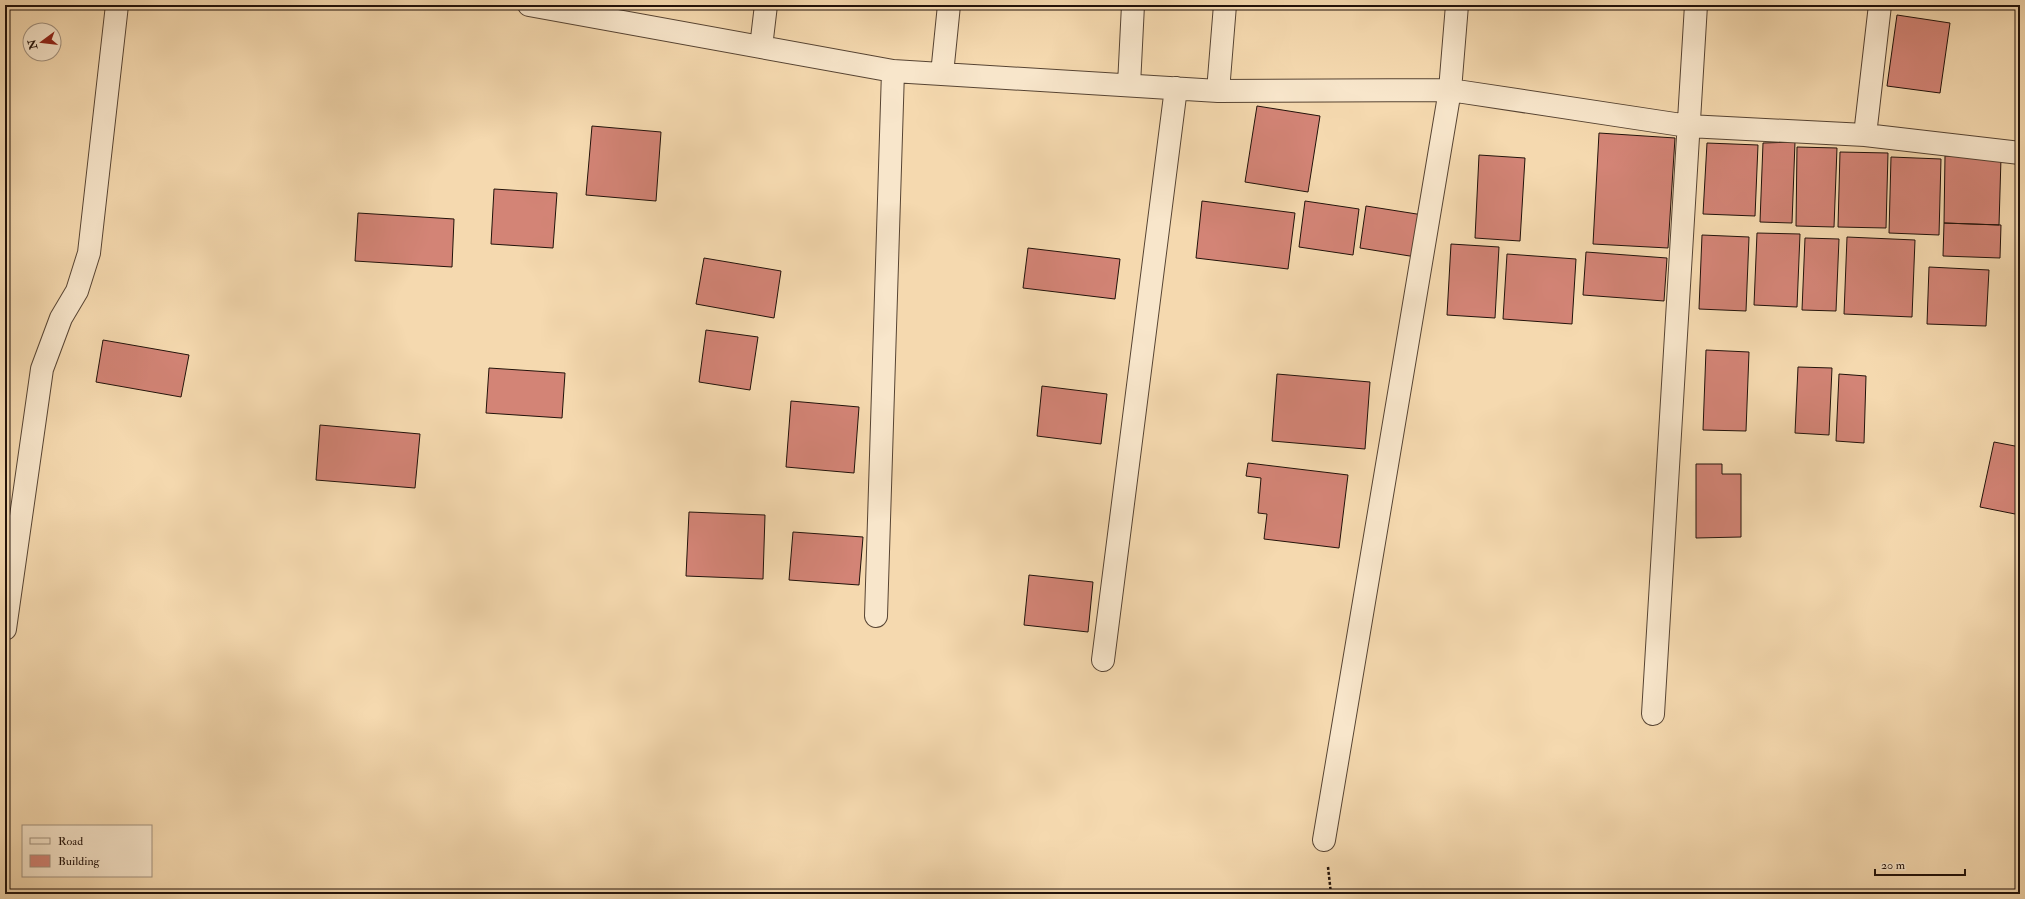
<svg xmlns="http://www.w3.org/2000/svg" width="2025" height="899" font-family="'IM FELL Double Pica',serif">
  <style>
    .building { fill: #d38476; stroke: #22120a }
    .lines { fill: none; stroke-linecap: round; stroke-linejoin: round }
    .minor-casing { stroke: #574433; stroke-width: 24 }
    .path { stroke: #22120a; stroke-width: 2.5; stroke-dasharray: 3 2; stroke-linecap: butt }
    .minor { stroke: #f8e6cb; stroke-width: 22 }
  </style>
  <rect width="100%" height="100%" fill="#f5d9af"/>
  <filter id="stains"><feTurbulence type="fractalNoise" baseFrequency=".005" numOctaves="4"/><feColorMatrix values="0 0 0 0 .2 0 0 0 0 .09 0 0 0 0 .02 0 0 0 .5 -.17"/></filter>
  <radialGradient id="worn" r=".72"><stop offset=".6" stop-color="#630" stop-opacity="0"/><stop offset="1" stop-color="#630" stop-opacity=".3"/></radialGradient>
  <!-- building -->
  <path class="building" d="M1897,15L1950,23L1940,93L1887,86Z
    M1257,106L1320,116L1308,192L1245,182Z
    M592,126L661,132L656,201L586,195Z
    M1599,133L1675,138L1668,248L1593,244Z
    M1795,142L1792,223L1760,222L1763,143Z
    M1707,143L1758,145L1755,216L1703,214Z
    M1797,147L1837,148L1834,227L1796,226Z
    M1840,152L1888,153L1886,228L1838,227Z
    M1479,155L1525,158L1520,241L1475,238Z
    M1945,156L2001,158L1999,225L1944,223Z
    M1891,157L1941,159L1939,235L1889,233Z
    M494,189L557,193L553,248L491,244Z
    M1202,201L1295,213L1288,269L1196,258Z
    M1305,201L1359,209L1353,255L1299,247Z
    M1366,206L1423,215L1416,257L1360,248Z
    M358,213L454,219L452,267L355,261Z
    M1944,223L2001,225L2000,258L1943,256Z
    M1757,233L1800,234L1797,307L1754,305Z
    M1702,235L1749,237L1746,311L1699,309Z
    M1847,237L1915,240L1912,317L1844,314Z
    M1805,238L1839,239L1836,311L1802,310Z
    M1451,244L1499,247L1495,318L1447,315Z
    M1028,248L1120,259L1115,299L1023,288Z
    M1586,252L1667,258L1664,301L1583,295Z
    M1507,254L1576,259L1572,324L1503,319Z
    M704,258L781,271L774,318L696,304Z
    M1929,267L1989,270L1986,326L1927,324Z
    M706,330L758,337L750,390L699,382Z
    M103,340L189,355L181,397L96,382Z
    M1706,350L1749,352L1746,431L1703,430Z
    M1798,367L1832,368L1829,435L1795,433Z
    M489,368L565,373L562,418L486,413Z
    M1277,374L1370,382L1365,449L1272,441Z
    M1839,374L1866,376L1864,443L1836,441Z
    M1042,386L1107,394L1101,444L1037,436Z
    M791,401L859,407L854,473L786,467Z
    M320,425L420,434L415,488L316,480Z
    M1994,442L2020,447V515L1980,507Z
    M1248,463L1348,475L1339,548L1264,539L1267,514L1258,513L1261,478L1246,476Z
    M1696,464H1722V474H1741V537L1696,538Z
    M689,512L765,515L763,579L686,576Z
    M793,532L863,537L859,585L789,580Z
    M1029,575L1093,582L1088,632L1024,625Z"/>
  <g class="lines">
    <!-- minor casing -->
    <g class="minor-casing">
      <path id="minor" d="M529,5L893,71
        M761,47L766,5
        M942,74L949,5
        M1129,85L1133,5
        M1218,91L1225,5
        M1865,135L1880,5
        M876,616L893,71L1218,91L1450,90L1688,126L1865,135L2020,153
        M5,629L42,369L61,318L77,291L89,253L117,5
        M1103,660L1176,88
        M1653,714L1696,5
        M1324,840L1450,90L1457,5"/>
    </g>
    <!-- path -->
    <path class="path" d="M1328,867L1331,894"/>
    <!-- minor -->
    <use href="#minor" class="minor"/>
  </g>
  <!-- margin -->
  <rect width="2025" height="899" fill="none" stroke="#f5d9af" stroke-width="20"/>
  <rect x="6" y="6" width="2013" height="887" fill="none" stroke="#22120a" stroke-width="2"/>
  <rect x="10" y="10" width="2005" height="879" fill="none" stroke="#22120a"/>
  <!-- legend -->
  <rect x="22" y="825" width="130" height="52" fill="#f8e6cb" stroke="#a2917e"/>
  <rect x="30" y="838" width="20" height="6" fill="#f8e6cb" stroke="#a2917e"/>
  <text x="58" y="845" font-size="12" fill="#22120a">Road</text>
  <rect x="30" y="855" width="20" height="12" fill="#d38476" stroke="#a2917e"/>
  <text x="58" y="865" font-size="12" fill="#22120a">Building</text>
  <!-- north arrow -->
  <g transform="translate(42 42) rotate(255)"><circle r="19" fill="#f8e6cb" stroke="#a2917e"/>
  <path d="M0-3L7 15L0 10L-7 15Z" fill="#8f2418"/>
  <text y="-6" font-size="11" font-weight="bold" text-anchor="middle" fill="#22120a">N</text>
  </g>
  <!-- scale -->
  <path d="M1875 869v6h90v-6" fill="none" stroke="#22120a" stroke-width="2"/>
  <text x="1881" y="869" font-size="12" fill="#22120a" stroke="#f8e6cb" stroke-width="3" paint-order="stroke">20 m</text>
  <rect width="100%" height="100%" filter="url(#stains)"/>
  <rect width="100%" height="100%" fill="url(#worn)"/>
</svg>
